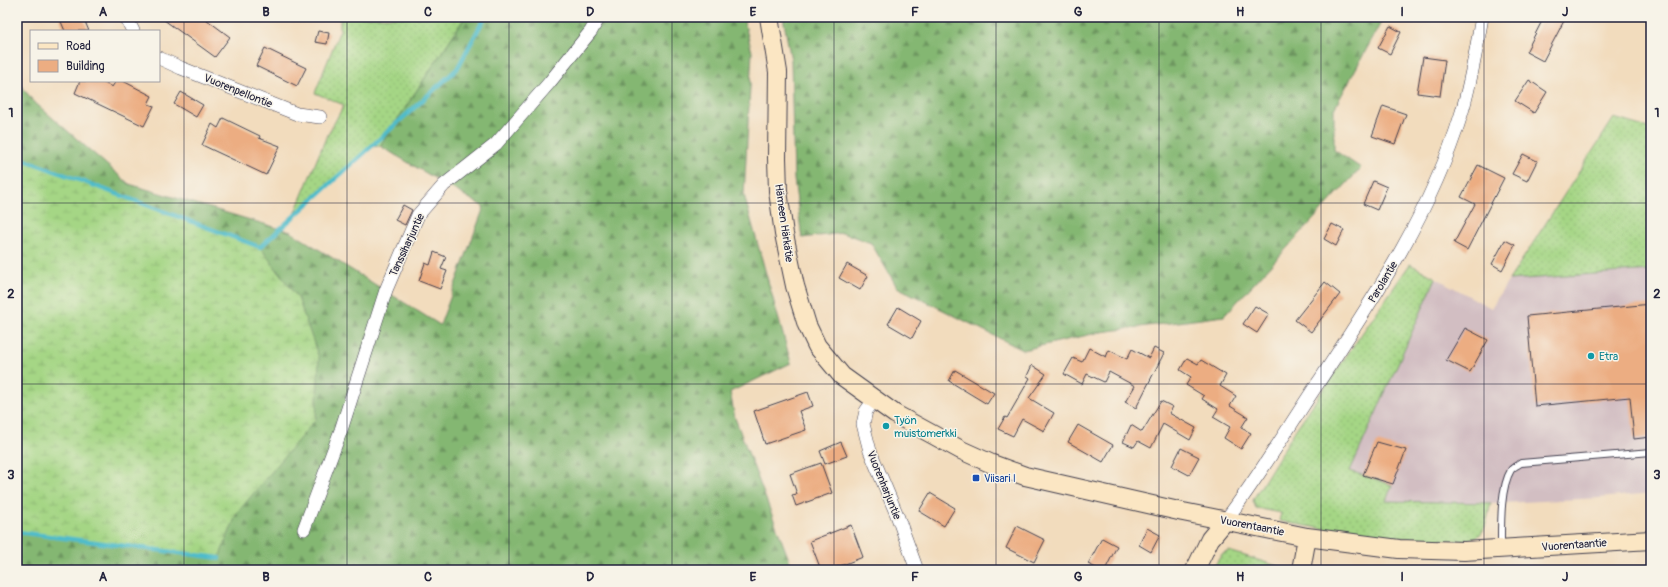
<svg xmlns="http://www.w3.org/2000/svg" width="1668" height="587" font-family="Pangolin,sans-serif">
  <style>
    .industrial { fill: #d2bec2 }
    .grass { fill: url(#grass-dots); stroke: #647c60 }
    .forest { fill: url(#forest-firs); stroke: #536c56 }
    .wetland { fill: url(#wetland-marsh); stroke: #647c60 }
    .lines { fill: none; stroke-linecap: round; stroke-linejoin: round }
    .stream { stroke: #50bccb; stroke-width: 4.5 }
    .building { fill: #ecad82 }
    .lane-casing { stroke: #413e4e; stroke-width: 8 }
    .street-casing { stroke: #413e4e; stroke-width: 14 }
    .secondary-casing { stroke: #413e4e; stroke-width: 20 }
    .lane { stroke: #fff; stroke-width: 6 }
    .street { stroke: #fff; stroke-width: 13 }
    .secondary { stroke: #fbe6c3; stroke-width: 18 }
    .grid { fill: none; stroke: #22223b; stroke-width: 1; stroke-opacity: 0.55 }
    .culture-dot { fill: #0f9aa8; stroke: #f7f3e8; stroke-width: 1.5 }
    .transit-dot { fill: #1a4fb4; stroke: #f7f3e8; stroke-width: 1.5 }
    .labels { text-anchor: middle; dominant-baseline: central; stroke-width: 3; stroke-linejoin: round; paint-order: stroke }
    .street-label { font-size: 11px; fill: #22223b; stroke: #f7f3e8 }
    .culture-label { font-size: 11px; fill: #0d838f; stroke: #f7f3e8; text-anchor: start }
    .transit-label { font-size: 11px; fill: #164399; stroke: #f7f3e8; text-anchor: start }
    .neatline { fill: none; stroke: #22223b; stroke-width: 1.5 }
    .grid-label { font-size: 13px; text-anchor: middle; font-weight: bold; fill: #22223b }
  </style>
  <defs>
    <pattern id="grass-dots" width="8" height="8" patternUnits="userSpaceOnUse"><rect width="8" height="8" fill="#a5d685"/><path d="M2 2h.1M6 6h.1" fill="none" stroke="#8eb774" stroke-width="1.8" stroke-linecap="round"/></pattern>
    <pattern id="forest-firs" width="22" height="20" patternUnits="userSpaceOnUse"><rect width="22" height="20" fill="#84b772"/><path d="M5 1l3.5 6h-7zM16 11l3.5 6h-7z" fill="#6c945f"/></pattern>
    <pattern id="wetland-marsh" width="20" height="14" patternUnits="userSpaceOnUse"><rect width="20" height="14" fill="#a5d685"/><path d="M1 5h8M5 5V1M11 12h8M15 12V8" fill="none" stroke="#8eb774"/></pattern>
  </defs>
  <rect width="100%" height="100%" fill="#f7f3e8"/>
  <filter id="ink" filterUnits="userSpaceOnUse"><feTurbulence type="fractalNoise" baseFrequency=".025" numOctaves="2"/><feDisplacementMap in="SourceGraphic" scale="8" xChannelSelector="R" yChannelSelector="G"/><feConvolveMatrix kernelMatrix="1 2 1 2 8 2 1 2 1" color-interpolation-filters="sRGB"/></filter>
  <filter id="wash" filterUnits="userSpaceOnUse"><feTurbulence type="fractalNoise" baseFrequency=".012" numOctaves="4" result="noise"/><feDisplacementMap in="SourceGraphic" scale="16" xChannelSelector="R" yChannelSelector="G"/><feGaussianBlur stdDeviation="0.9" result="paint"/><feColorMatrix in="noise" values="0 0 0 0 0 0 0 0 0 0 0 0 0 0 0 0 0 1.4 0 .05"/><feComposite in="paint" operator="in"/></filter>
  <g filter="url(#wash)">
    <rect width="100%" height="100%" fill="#f2dcbd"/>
    <!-- industrial -->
    <path class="industrial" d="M1651,270V493L1600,498L1503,503L1386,501L1392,485L1350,471L1436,278L1491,308L1509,280Z"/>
    <!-- grass -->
    <path class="grass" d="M340,17H484L392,128L380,146L371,147L293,217L325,140L344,105L315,93L340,30Z
      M1614,118L1651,129V270L1509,280Z
      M1410,264L1436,278L1350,471L1392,485L1386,501L1491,503C1488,512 1487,531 1478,536C1466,543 1450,540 1436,540C1383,538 1331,531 1279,521L1281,513L1256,508L1253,501L1254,498L1296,429Z
      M1229,551L1277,566L1280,570H1212L1222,554Z"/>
    <!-- forest -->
    <path class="forest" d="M465,17H743L752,52L744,195L791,363L730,392L735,418L793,570H17V80L33,101L129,184L291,232L440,325L484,207L380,146Z
      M783,17H1384L1334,109V150L1361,168L1224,316L1101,332L1023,350L897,287L871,243L843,233L802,238L794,179L791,60Z"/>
    <!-- wetland -->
    <path class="wetland" d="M17,157L260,247L298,298L319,358L316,419L237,513L219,558L17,532Z"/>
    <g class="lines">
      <!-- stream -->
      <path class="stream" d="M17,157L260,247L457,69L485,17
        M17,532L219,558"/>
    </g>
    <g id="blocks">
      <!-- building -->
      <path class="building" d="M59,17H83L89,31H65Z
        M160,17H203L230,37L215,57Z
        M1544,17H1566L1543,61L1526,52Z
        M1390,26L1401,32L1390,54L1378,48Z
        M318,31L329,33L327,44L315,42Z
        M265,48L306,68L297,86L256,66Z
        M1423,57L1445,60L1440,96L1417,93Z
        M1529,80L1547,92L1534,113L1515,101Z
        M80,81H100L112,87L116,81H123L152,96L148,104L154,106L144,126L75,93Z
        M181,92L203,105L196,117L174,104Z
        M1383,106L1406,114L1395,144L1372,136Z
        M223,118L260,136L259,138L280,146L266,175L202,145L212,124L218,128Z
        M1523,154L1537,161L1527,181L1512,174Z
        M1478,165L1504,178L1467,250L1454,243L1475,204L1461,197Z
        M1373,181L1387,187L1377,210L1363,204Z
        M403,205L412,210L405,225L395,220Z
        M1332,224L1344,230L1336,246L1324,239Z
        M1505,240L1515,245L1502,270L1492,264Z
        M434,252L446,257L441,269L447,271L440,289L419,281L425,263L430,265Z
        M847,264L868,276L860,290L839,278Z
        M1325,282L1340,294L1311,332L1295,320Z
        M1651,304V437L1634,439L1630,397L1535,406L1527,316Z
        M1255,306L1269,314L1257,333L1243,324Z
        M898,307L921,321L912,338L888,324Z
        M1465,328L1488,340L1470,372L1446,360Z
        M1089,348L1106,357L1109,350L1127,359L1132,349L1149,358L1154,348L1164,353L1136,408L1125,402L1135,386L1109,372L1104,382L1087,374L1082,384L1064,374L1073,358L1082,362Z
        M1187,358L1198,364L1201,360L1226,375L1220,386L1236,396L1230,406L1248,417L1241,428L1251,433L1241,449L1224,438L1230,427L1213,417L1218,409L1202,399L1204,396L1186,385L1191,377L1180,370Z
        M1032,365L1046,374L1029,398L1054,413L1044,431L1022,419L1013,436L998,429L1005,417L1007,418L1030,378L1027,376Z
        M955,370L994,393L987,404L949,381Z
        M808,392L813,406L799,411L806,430L765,444L754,411Z
        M1161,401L1173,407L1169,413L1196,428L1190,440L1163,424L1151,448L1138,441L1134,447L1123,442L1131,425L1142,432Z
        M1078,425L1113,445L1103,462L1068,442Z
        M841,442L847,456L825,464L820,451Z
        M1377,442L1406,450L1393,484L1363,475Z
        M1181,448L1199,457L1189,475L1172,466Z
        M821,463L832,493L796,506L792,495L797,494L790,474Z
        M930,493L955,508L944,526L919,511Z
        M851,525L863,557L830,570H821L810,541Z
        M1017,526L1045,540L1034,562L1006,548Z
        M1147,528L1160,535L1151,552L1139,545Z
        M1102,538L1117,546L1105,570H1100L1088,564Z"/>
    </g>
  </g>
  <g filter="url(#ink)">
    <use href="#blocks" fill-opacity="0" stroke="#413e4e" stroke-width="1"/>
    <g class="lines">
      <!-- lane casing -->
      <g class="lane-casing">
        <path id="lane" d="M1501,547C1501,526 1500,488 1511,470C1513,467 1518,465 1521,463L1651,452"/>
      </g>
      <!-- street casing -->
      <g class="street-casing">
        <path id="street" d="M126,17L133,31
          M159,58L181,68L297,114L320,117
          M874,400L866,411L863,424L870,451L897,515L917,570
          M1225,521C1259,477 1287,429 1318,383C1374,298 1431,213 1461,115C1471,83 1476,50 1482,17
          M304,529L341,430L386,290L418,215L444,185L496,144L549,83L591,31L599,17"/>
      </g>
      <!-- secondary casing -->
      <g class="secondary-casing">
        <path id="secondary" d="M769,17L778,72L777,158L778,191L784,234L795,286L807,325L817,346L842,376L895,414L961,450L992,464L1025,476L1183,512L1307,537L1399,549L1464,551L1651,540
          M1195,570L1210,539L1225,521
          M1301,570L1307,537"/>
      </g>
      <!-- lane -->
      <use href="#lane" class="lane"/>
      <!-- street -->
      <use href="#street" class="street"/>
      <!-- secondary -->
      <use href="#secondary" class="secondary"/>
    </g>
  </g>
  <!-- grid -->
  <path class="grid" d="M184,17V570M347,17V570M509,17V570M672,17V570M834,17V570M996,17V570M1159,17V570M1321,17V570M1484,17V570M17,203H1651M17,384H1651"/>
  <!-- markers -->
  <g class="culture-dot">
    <circle cx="1591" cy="356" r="4"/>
    <circle cx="886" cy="426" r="4"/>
  </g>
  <rect class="transit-dot" x="972" y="474" width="8" height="8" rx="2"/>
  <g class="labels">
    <!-- street labels -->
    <g class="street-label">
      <text transform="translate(238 91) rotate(22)">Vuorenpellontie</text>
      <text transform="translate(784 223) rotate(82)">Hämeen Härkätie</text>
      <text transform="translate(407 245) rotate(-65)">Tanssiharjuntie</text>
      <text transform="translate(1383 282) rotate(-59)">Parolantie</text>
      <text transform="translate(884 485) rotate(68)">Vuorenharjuntie</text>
      <text transform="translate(1252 526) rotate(11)">Vuorentaantie</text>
      <text transform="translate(1574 545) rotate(-4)">Vuorentaantie</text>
    </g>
    <!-- culture labels -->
    <g class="culture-label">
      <text x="1599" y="356">Etra</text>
      <text x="894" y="420">Työn<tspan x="894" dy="13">muistomerkki</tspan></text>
    </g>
    <!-- transit labels -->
    <g class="transit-label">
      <text x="984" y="478">Viisari I</text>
    </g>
  </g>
  <!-- margin -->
  <rect width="1668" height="587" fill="none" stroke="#f7f3e8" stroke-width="44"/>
  <!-- legend -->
  <rect x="30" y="30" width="130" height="52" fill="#f7f3e8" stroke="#a29fa3"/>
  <rect x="38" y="43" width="20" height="6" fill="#fbe6c3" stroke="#a29fa3"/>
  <text x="66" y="50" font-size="12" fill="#22223b">Road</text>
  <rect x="38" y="60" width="20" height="12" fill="#ecad82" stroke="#a29fa3"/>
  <text x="66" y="70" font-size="12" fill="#22223b">Building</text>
  <rect x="22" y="22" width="1624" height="543" class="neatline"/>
  <g class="grid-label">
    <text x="103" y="16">A</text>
    <text x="266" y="16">B</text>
    <text x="428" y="16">C</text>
    <text x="590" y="16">D</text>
    <text x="753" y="16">E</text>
    <text x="915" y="16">F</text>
    <text x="1078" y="16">G</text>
    <text x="1240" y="16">H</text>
    <text x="1402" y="16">I</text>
    <text x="1565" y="16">J</text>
    <text x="11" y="117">1</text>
    <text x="1657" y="117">1</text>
    <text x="11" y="298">2</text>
    <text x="1657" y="298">2</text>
    <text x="11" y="479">3</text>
    <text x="1657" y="479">3</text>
    <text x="103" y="581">A</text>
    <text x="266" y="581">B</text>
    <text x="428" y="581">C</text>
    <text x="590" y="581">D</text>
    <text x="753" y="581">E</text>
    <text x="915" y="581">F</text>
    <text x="1078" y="581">G</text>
    <text x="1240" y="581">H</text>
    <text x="1402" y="581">I</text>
    <text x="1565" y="581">J</text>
  </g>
</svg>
